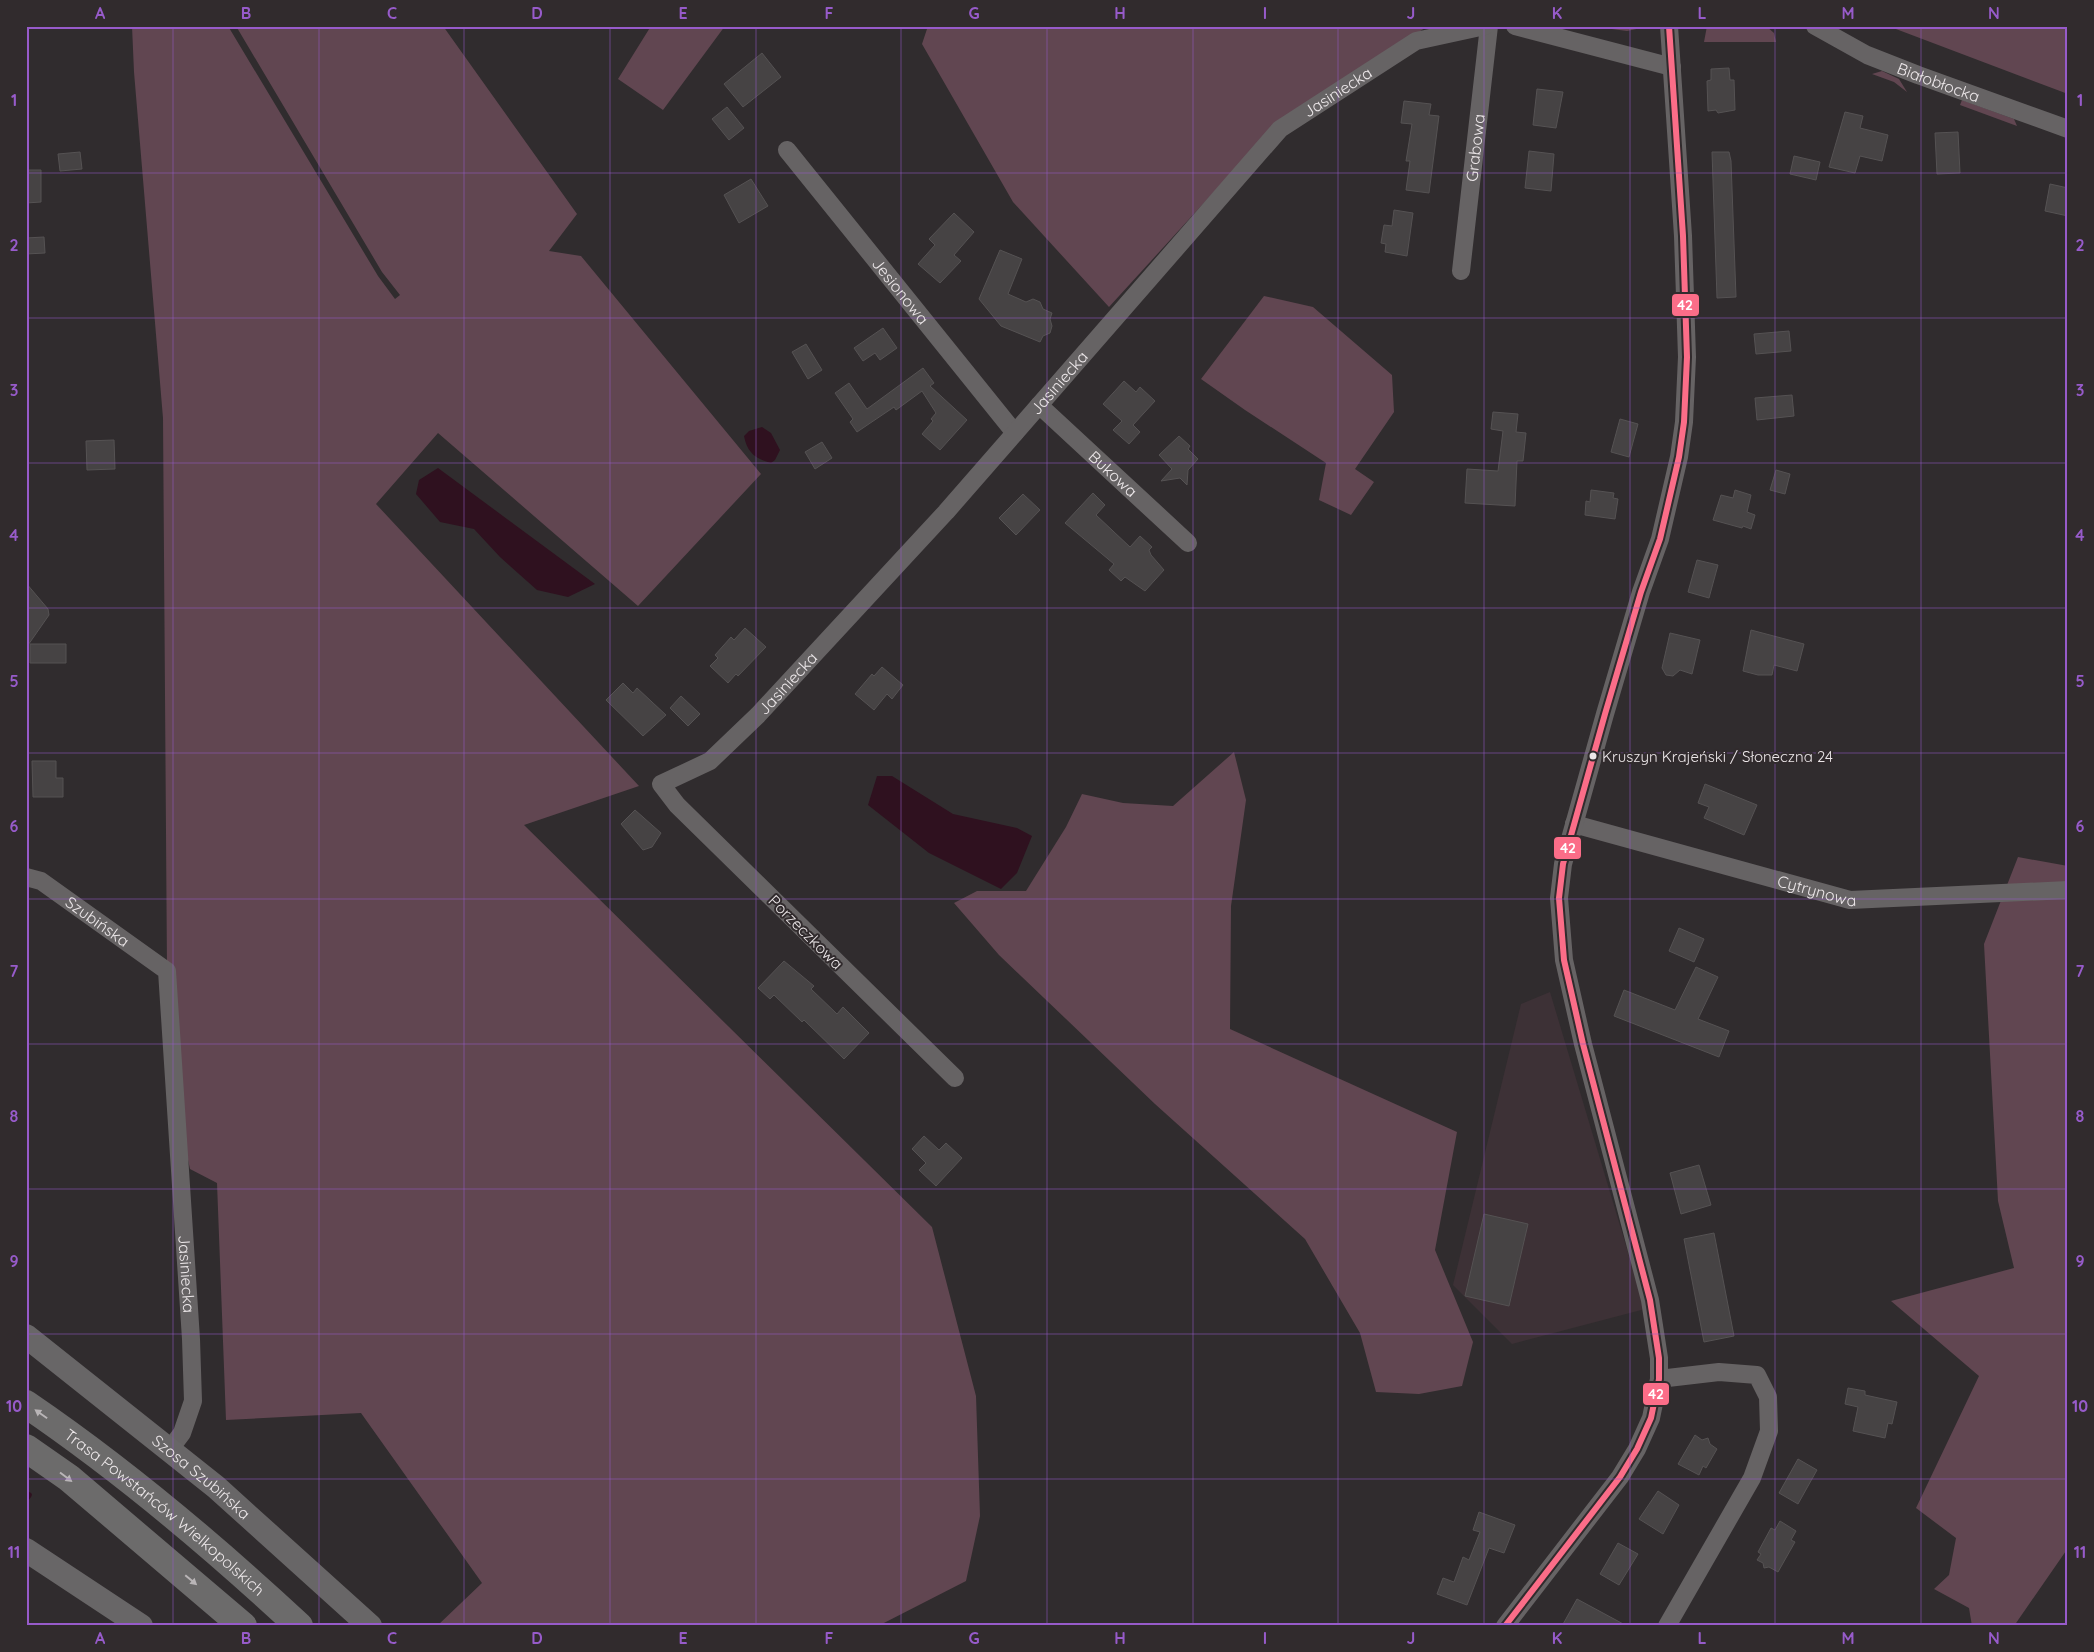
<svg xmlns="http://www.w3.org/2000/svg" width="2094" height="1652" font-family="Quicksand,sans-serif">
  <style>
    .built { fill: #3d3136 }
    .green { fill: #614651 }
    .water { fill: #2f111f }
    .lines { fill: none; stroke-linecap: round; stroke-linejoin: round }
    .stream { stroke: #2f111f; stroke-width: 5.5 }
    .building { fill: #464344; stroke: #555253 }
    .street { stroke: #666364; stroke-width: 18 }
    .secondary { stroke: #686667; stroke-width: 24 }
    .highway { stroke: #6c6b6b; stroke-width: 28 }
    .bus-1-casing { stroke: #312b2d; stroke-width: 10 }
    .bus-1 { stroke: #fb6d88; stroke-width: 6 }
    .oneway { fill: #b9b5b7 }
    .grid { fill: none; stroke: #975bca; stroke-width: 1; stroke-opacity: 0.55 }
    .bus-dot { fill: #ece7e9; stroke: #312b2d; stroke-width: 2 }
    .labels { text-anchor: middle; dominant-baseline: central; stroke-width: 4; stroke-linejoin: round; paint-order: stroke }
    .bus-label { font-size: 15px; fill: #ece7e9; stroke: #312b2d; text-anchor: start }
    .street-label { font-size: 16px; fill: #ece7e9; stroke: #312b2d }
    .line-badge { stroke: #312b2d; stroke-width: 2 }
    .badge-label { font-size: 14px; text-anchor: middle; font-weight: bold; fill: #fff }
    .neatline { fill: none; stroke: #975bca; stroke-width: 2 }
    .grid-label { font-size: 16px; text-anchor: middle; font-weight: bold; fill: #975bca }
  </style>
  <rect width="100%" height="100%" fill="#302c2e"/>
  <!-- built -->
  <path class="built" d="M1550,992L1645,1309L1512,1344L1453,1285L1521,1004Z"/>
  <!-- green -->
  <path class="green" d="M132,26H228L378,276L395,299L400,295L382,272L236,26H443L577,214L549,251L581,256L761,474L638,606L438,433L376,504L639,786L524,825L932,1227L976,1396L980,1516L966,1581L878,1626H437L482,1583L361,1413L226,1420L217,1183L190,1169L174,1094L167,971L163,418L134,72Z
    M651,26H725L663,110L618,79Z
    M928,26H1428L1275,125L1109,307L1013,202L922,44Z
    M1589,26H1646V27L1627,31Z
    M1707,26H1766L1774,33L1776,42H1704Z
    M1888,26H2068V94Z
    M1882,71L1899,79L1907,92L1894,82L1872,74Z
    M1962,100L2014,119L2017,126L1960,105Z
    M1264,296L1313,307L1392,375L1394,412L1355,469L1374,482L1351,515L1319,500L1326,463L1245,410L1201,379Z
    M1234,752L1246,800L1231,906L1230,1029L1457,1132L1435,1250L1473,1342L1462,1386L1419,1394L1376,1392L1360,1333L1305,1239L1155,1104L999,955L954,903L977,891H1026L1066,827L1082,794L1123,803L1173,806Z
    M2018,857L2068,866V1507C2062,1521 2068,1532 2068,1548L2014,1626H1972L1969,1608L1934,1589L1949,1575L1956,1538L1916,1508L1979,1376L1891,1301L2014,1268L1998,1201L1984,944Z"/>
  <!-- water -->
  <path class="water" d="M762,427L771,433L780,450L775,460L771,463C755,459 747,452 744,436L749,431Z
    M438,468L595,584L568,597L537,590L500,557L474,529L440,522L416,494L419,480Z
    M877,776H892L953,814L1017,828L1032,836L1017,873L1001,889L929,853L868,805Z"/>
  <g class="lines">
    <!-- stream -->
    <path class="stream" d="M26,1499L29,1495"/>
  </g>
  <!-- building -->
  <path class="building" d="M762,53L781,77L743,107L724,84Z
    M1729,68L1730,80H1734L1735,110L1718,113L1716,110L1708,111L1707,81L1711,80V69Z
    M1537,89L1563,92L1556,128L1533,125Z
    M1404,101L1431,104L1429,115L1439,116L1429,193L1406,190L1410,161H1406L1412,124L1401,123Z
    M727,107L744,128L729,140L712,119Z
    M1845,112L1863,116L1860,128L1888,135L1882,161L1860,156L1855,173L1829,167Z
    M1958,132L1960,173L1937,174L1935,133Z
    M1529,151L1554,154L1551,191L1525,188Z
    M80,152L82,169L60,171L58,154Z
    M1712,152H1729L1731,161L1736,297L1717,298Z
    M1794,156L1820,162L1816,180L1790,174Z
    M26,170H41V202L26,203Z
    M751,179L768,206L739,223L724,195Z
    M2050,184L2068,188V216L2045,211Z
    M1394,210L1413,213L1407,256L1385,252L1386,244L1381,243L1384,225L1392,226Z
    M954,213L974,232L954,255L961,261L940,283L918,264L935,245L929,239Z
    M44,237L45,253L26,254V238Z
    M1000,250L1022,259L1008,294L1026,302L1033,299L1040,302L1043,309L1052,313L1050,319L1052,326L1050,333L1043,336L1040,342L1001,326L979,299Z
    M883,328L897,348L880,360L875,353L863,361L854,348Z
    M1789,331L1791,351L1756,354L1754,334Z
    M806,344L822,370L808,379L792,352Z
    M923,368L934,383L930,386L967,420L940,450L922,434L933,421L931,419L936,413L922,391L896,410L894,407L857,432L850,422L853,419L835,393L849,383L867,409Z
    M1124,381L1136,392L1140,387L1155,401L1133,425L1140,432L1129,444L1113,430L1122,421L1103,404Z
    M1792,395L1794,416L1757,420L1755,398Z
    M1493,412L1518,414L1516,432L1526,433L1523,461H1517L1515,506L1465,503L1467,469L1498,471L1503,431L1491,429Z
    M1620,419L1638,424L1629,457L1611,452Z
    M1179,436L1190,446L1188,449L1198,459L1188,470L1187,485L1180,478L1161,481L1172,469L1159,455Z
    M114,440L115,469L87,470L86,441Z
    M822,442L832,458L815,469L805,452Z
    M1776,470L1790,474L1785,494L1770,490Z
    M1591,490L1614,493L1613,498L1618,499L1615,519L1585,515L1586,501L1590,502Z
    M1735,490L1751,495L1747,512L1755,515L1751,529L1743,526L1742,528L1713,520L1721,495L1733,498Z
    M1093,493L1105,505L1096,515L1130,547L1140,536L1152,547L1149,550L1151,555L1164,570L1145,591L1125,577L1121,581L1109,570L1114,564L1065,523Z
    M1023,494L1040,510L1016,535L999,518Z
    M1697,560L1718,565L1709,598L1688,592Z
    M26,583L48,609L49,615L26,648Z
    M745,628L766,647L738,676L736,674L728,683L710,666L718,658L715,655L731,637L734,640Z
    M1751,630L1804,644L1797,671L1774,665L1772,675H1758L1743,671Z
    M1670,633L1700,640L1692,674L1680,670L1673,676L1666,675L1662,668Z
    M30,644H66V663H30Z
    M882,667L903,685L892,699L887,694L874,710L855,694L872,674L874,676Z
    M623,683L633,693L637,688L666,715L643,736L606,700Z
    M681,696L700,714L688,726L670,708Z
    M32,761H56V778H63V797H33Z
    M1705,784L1757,805L1744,835L1704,818L1709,807L1698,803Z
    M635,810L661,833L652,847L643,850L621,824Z
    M1679,928L1704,939L1694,962L1669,951Z
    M784,961L814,986L811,989L837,1014L843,1007L869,1033L844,1059L804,1020L802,1022L774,995L770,999L758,988Z
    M1696,967L1718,977L1698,1019L1729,1031L1719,1057L1614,1016L1624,990L1675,1010Z
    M924,1136L939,1150L946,1143L962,1158L936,1186L919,1170L926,1163L912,1149Z
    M1699,1165L1711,1205L1681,1214L1670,1173Z
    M1484,1214L1528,1224L1509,1306L1465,1296Z
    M1714,1233L1734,1336L1704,1342L1684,1239Z
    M1848,1388L1865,1391V1395L1897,1402L1892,1424L1888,1423L1885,1438L1853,1431L1858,1407L1845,1404Z
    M1695,1435L1702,1440L1708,1438L1710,1444L1717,1449L1706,1468L1703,1466L1699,1475L1678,1464Z
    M1798,1459L1817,1470L1798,1504L1779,1493Z
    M1658,1491L1679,1505L1663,1534L1639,1519Z
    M1479,1512L1515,1525L1504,1553L1489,1548L1467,1605L1437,1594L1443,1578L1454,1582L1463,1557L1469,1560L1480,1532L1473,1530Z
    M1780,1521L1796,1531L1791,1540L1795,1542L1778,1572L1769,1567L1764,1568L1763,1563L1757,1560L1761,1554L1758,1552L1771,1528L1775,1530Z
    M1618,1543L1638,1554L1619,1585L1600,1574Z
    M1577,1599L1627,1626H1562Z"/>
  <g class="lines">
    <!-- street -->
    <g class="street">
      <path d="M1515,26L1672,67"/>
      <path id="s1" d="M1815,26L1867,55L1918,75L2068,129"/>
      <path id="s2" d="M787,150L1015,433"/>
      <path id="s3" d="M1461,271L1489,26"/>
      <path id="s4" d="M1039,405L1188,543"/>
      <path id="s5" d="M1574,824L1850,900L2068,890"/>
      <path id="s6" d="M26,877L41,881L167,971L191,1339L193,1401L182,1433L170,1449"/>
      <path id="s7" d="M955,1078L677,805L661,784L710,761L758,715L946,512L1280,129L1416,41L1485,26"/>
      <path d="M1659,1379L1719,1372L1757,1375L1768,1397L1769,1431L1752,1478L1667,1626"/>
      <path d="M1505,1626L1620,1477L1637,1449L1651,1418L1659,1379V1358L1650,1300L1583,1044L1564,960L1559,898L1563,864L1605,714L1641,592L1660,539L1679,457L1684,422L1687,357L1683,236L1669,26"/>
    </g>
    <!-- secondary -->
    <g class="secondary">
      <path id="s8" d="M26,1336L216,1487L370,1626"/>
      <path d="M26,1550L141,1626"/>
    </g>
    <!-- highway -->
    <g class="highway">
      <path id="s9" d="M26,1404C123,1470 213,1546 299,1626"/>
      <path d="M26,1448L69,1478L243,1626"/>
    </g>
    <!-- bus-1 casing -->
    <g class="bus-1-casing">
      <path id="bus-1" d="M1505,1626L1620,1477L1637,1449L1651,1418L1659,1379V1358L1650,1300L1583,1044L1564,960L1559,898L1563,864L1605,714L1641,592L1660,539L1679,457L1684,422L1687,357L1683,236L1669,26"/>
    </g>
    <!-- bus-1 -->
    <use href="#bus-1" class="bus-1"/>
  </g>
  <!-- one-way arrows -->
  <defs><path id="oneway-solid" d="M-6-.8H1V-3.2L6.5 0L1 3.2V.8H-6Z" transform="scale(1.25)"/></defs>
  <g class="oneway">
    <use href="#oneway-solid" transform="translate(41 1414) rotate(-145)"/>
    <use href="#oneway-solid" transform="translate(66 1477) rotate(37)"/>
    <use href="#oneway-solid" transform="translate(191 1580) rotate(40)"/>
  </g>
  <!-- grid -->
  <path class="grid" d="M173,26V1626M319,26V1626M464,26V1626M610,26V1626M756,26V1626M901,26V1626M1047,26V1626M1193,26V1626M1338,26V1626M1484,26V1626M1630,26V1626M1775,26V1626M1921,26V1626M26,173H2068M26,318H2068M26,463H2068M26,608H2068M26,753H2068M26,899H2068M26,1044H2068M26,1189H2068M26,1334H2068M26,1479H2068"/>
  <!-- markers -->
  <circle class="bus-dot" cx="1593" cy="756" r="4.5"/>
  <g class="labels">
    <!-- bus labels -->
    <g class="bus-label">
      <text x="1602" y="756">Kruszyn Krajeński / Słoneczna 24</text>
    </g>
    <!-- street labels -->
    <g class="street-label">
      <text stroke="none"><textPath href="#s1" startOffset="136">Białobłocka</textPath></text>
      <text stroke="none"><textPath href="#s7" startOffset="1390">Jasiniecka</textPath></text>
      <text stroke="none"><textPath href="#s3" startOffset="124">Grabowa</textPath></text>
      <text stroke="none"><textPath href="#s2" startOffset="181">Jesionowa</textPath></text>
      <text stroke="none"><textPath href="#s7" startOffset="985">Jasiniecka</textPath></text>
      <text stroke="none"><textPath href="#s4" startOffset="101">Bukowa</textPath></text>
      <text stroke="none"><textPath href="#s7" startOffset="580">Jasiniecka</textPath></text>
      <text stroke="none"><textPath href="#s5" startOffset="252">Cytrynowa</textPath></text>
      <text stroke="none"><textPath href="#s6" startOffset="85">Szubińska</textPath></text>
      <text transform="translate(806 932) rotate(45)">Porzeczkowa</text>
      <text stroke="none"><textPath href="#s6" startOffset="474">Jasiniecka</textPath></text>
      <text stroke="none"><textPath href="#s8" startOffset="225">Szosa Szubińska</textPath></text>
      <text stroke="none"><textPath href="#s9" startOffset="176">Trasa Powstańców Wielkopolskich</textPath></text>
    </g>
  </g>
  <g class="line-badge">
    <rect x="1671" y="293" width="29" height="24" rx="5" fill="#fb6d88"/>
    <rect x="1553" y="836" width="29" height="24" rx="5" fill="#fb6d88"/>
    <rect x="1642" y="1382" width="28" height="24" rx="5" fill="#fb6d88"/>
  </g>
  <g class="badge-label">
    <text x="1685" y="310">42</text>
    <text x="1568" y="853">42</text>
    <text x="1656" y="1399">42</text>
  </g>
  <!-- border -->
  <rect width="2094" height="1652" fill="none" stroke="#312b2d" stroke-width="55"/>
  <rect x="28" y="28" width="2038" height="1596" class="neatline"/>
  <g class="grid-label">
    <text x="100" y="19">A</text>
    <text x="246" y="19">B</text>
    <text x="392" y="19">C</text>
    <text x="537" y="19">D</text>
    <text x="683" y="19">E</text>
    <text x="829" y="19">F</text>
    <text x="974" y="19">G</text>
    <text x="1120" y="19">H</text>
    <text x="1265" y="19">I</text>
    <text x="1411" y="19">J</text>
    <text x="1557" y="19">K</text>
    <text x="1702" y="19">L</text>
    <text x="1848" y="19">M</text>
    <text x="1994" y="19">N</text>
    <text x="14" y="106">1</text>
    <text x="2080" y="106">1</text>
    <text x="14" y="251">2</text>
    <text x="2080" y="251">2</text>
    <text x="14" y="396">3</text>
    <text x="2080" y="396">3</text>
    <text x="14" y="541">4</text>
    <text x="2080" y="541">4</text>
    <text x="14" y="687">5</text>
    <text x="2080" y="687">5</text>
    <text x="14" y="832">6</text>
    <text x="2080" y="832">6</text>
    <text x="14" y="977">7</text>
    <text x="2080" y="977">7</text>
    <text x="14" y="1122">8</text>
    <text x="2080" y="1122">8</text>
    <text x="14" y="1267">9</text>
    <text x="2080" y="1267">9</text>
    <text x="14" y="1412">10</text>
    <text x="2080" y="1412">10</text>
    <text x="14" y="1558">11</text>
    <text x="2080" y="1558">11</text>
    <text x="100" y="1644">A</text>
    <text x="246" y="1644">B</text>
    <text x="392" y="1644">C</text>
    <text x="537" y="1644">D</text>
    <text x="683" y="1644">E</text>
    <text x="829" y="1644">F</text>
    <text x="974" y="1644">G</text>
    <text x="1120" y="1644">H</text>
    <text x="1265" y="1644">I</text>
    <text x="1411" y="1644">J</text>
    <text x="1557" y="1644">K</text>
    <text x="1702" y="1644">L</text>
    <text x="1848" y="1644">M</text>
    <text x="1994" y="1644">N</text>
  </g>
</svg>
